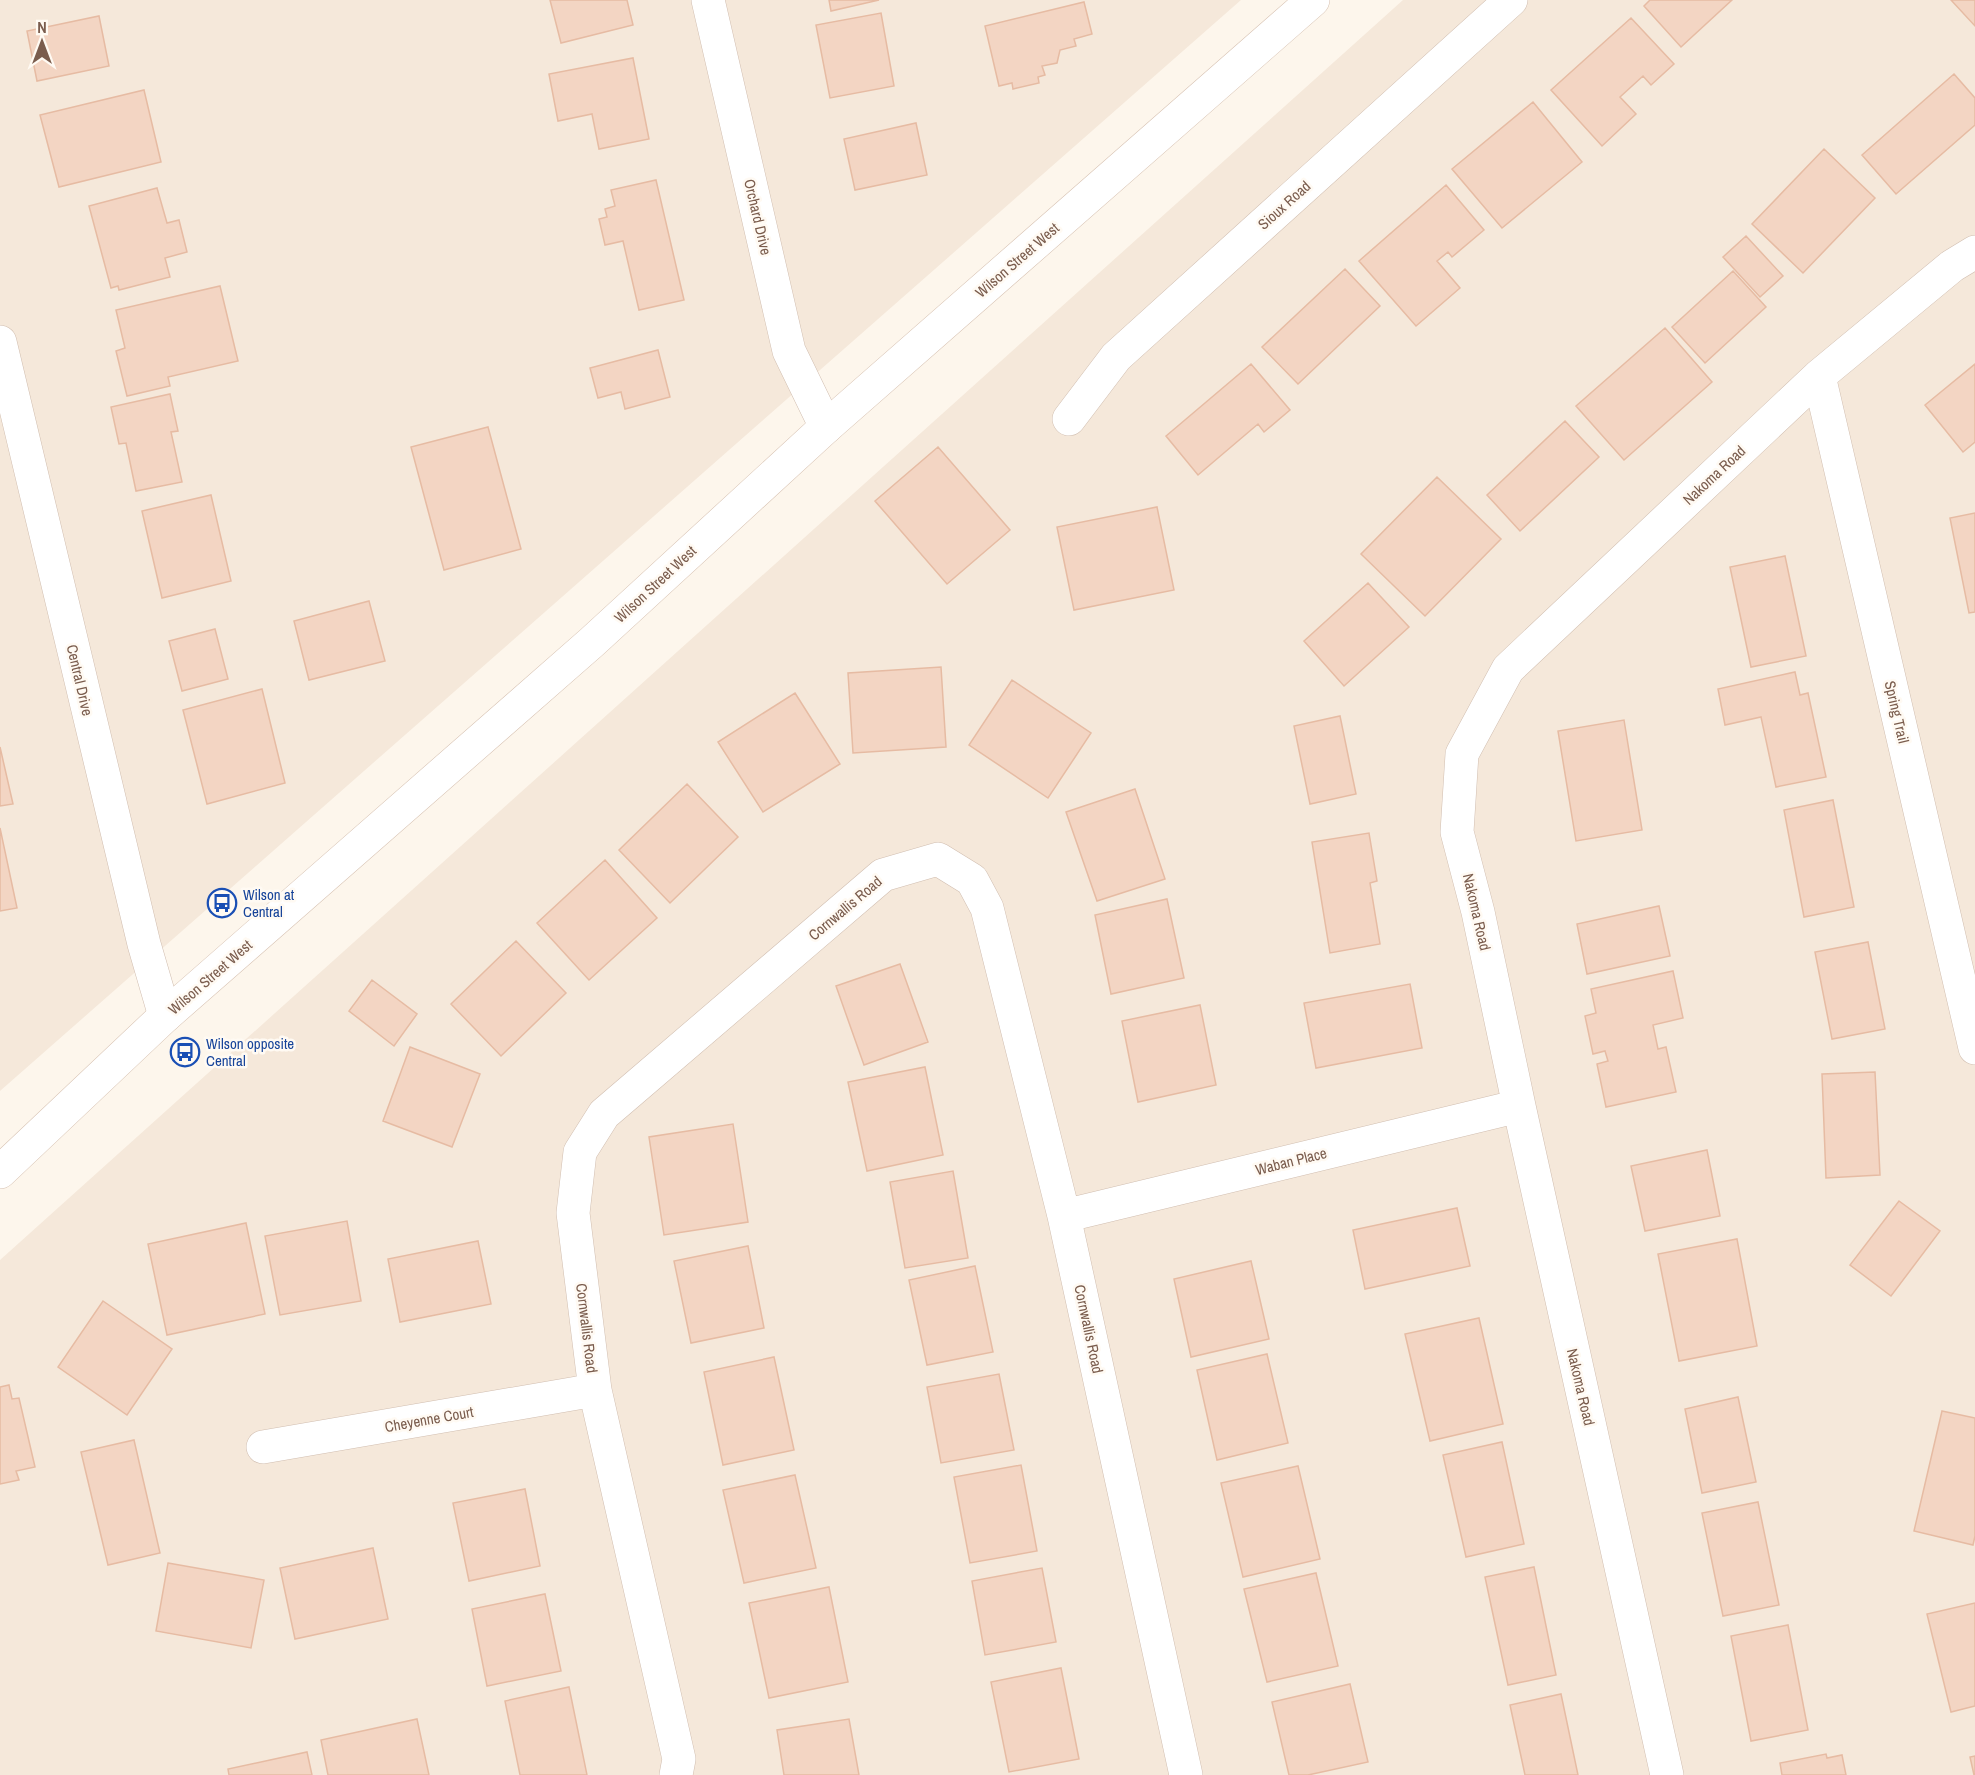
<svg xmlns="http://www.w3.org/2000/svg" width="1975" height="1775" font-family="'Archivo Narrow',sans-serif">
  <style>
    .residential { fill: #f5e8da }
    .building { fill: #f3d5c3; stroke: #e6bba3; stroke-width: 1.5 }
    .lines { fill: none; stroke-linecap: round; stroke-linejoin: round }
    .street-casing { stroke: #d1beb0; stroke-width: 34 }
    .secondary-casing { stroke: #d6c0b0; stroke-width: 34 }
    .street { stroke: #fff; stroke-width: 33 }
    .secondary { stroke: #fff; stroke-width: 33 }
    .labels { text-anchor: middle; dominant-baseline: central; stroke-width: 5; stroke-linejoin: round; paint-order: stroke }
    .street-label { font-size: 15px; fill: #7a5c4d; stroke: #fffaf3 }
    .transit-label { font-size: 15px; fill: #164399; stroke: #fffaf3; text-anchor: start }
  </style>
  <rect width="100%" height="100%" fill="#fdf6ec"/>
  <!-- residential -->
  <path class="residential" d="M0,0H1241L0,1091Z
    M1403,0H1975V1775H0V1260Z"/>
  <!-- building -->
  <path class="building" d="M550,0H627L633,25L561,43Z
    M829,0H879L831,11Z
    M1650,0H1732L1681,47L1644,6Z
    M1951,0H1975V26Z
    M1084,2L1092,34L1074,39L1076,46L1060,50L1057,63L1042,66L1045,75L1038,77L1039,83L1013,89L1012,83L999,86L985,26Z
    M881,13L894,86L830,98L816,25Z
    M99,16L109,66L37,81L27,31Z
    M1631,18L1674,64L1651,85L1643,76L1620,97L1636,114L1602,146L1551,90Z
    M633,58L649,139L599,149L592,114L558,121L549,74Z
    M1954,74L1975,98V125L1896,194L1862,155Z
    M144,90L161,162L59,187L40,115Z
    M1533,102L1582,162L1502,228L1452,169Z
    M916,123L927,175L855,190L844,139Z
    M1824,149L1875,198L1803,273L1752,224Z
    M656,180L684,300L639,310L623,241L605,245L599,219L607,217L605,209L615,206L611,190Z
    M1446,185L1484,230L1452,257L1448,252L1437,261L1460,288L1416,326L1359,261Z
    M157,188L167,223L179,220L187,252L165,258L170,277L119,290L118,286L111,288L89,206Z
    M1746,236L1783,276L1760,297L1723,257Z
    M1345,269L1380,306L1298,384L1262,347Z
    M1733,271L1766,307L1705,363L1672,327Z
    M220,286L238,361L168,377L170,386L127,396L116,351L125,348L116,310Z
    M1665,328L1712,382L1624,460L1576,406Z
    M658,350L670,397L625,409L621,392L598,398L590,368Z
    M1251,364L1290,410L1264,432L1258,424L1198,475L1166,436Z
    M1975,364V442L1963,452L1925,405Z
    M170,394L178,431L171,432L182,482L136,491L126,443L119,444L111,407Z
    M1565,421L1599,457L1520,531L1487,495Z
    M488,427L521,549L444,570L411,447Z
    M938,447L1010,530L947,584L875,501Z
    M1437,477L1501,539L1425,616L1361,554Z
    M211,495L231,581L162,598L142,511Z
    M1157,507L1174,590L1074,610L1057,527Z
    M1975,513V612L1969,613L1950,518Z
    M1785,556L1806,656L1751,667L1730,567Z
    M1368,583L1409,627L1344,686L1304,641Z
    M369,601L385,661L309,680L294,621Z
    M215,629L228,679L182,691L169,641Z
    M941,667L946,747L853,753L848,673Z
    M1795,672L1800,695L1808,693L1826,777L1776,787L1761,717L1725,725L1718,689Z
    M1012,680L1091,733L1048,798L969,745Z
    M262,689L285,783L207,804L183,710Z
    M795,693L840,764L763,812L718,742Z
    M1340,716L1356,794L1310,804L1294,726Z
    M1624,720L1642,830L1576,841L1558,731Z
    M0,747L13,804L0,806Z
    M687,784L738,837L670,903L619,850Z
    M1135,789L1165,879L1097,901L1066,812Z
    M1833,800L1854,907L1804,917L1784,810Z
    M0,828L17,908L0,911Z
    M1369,833L1377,881L1370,883L1380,944L1330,953L1312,842Z
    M605,860L657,918L589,980L537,923Z
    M1167,899L1184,978L1111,994L1095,915Z
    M1659,906L1670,956L1587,974L1577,924Z
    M516,941L566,993L501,1056L451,1004Z
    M1868,942L1885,1029L1832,1039L1815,952Z
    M900,964L928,1042L864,1065L836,986Z
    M1673,971L1683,1018L1653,1025L1658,1049L1666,1047L1676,1092L1606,1107L1597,1064L1608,1061L1605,1051L1593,1054L1585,1016L1596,1013L1591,989Z
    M372,980L417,1014L394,1046L349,1011Z
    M1410,984L1422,1048L1316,1068L1304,1003Z
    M1200,1005L1216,1085L1138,1102L1122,1021Z
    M410,1047L480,1074L452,1147L383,1121Z
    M925,1067L943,1155L867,1171L848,1082Z
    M1875,1072L1880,1175L1826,1178L1822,1074Z
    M733,1124L748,1222L664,1235L649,1137Z
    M1707,1150L1720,1216L1645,1231L1631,1166Z
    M953,1171L968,1258L905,1268L890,1182Z
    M1899,1201L1940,1231L1891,1296L1850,1265Z
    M1457,1208L1470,1266L1365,1289L1353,1230Z
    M347,1221L361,1301L280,1315L265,1236Z
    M246,1223L265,1314L167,1335L148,1244Z
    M1737,1239L1757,1346L1679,1361L1658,1254Z
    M478,1241L491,1304L400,1322L388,1259Z
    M748,1246L764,1328L691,1343L674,1261Z
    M1251,1261L1269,1339L1191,1357L1174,1279Z
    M975,1266L993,1352L927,1365L909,1280Z
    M103,1301L172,1349L127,1415L58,1367Z
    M1479,1318L1503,1424L1430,1441L1405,1334Z
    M1267,1354L1288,1443L1217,1460L1197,1370Z
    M774,1357L794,1450L723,1465L704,1372Z
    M999,1374L1014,1450L941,1463L927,1387Z
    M9,1385L12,1399L19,1398L35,1467L16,1471L19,1480L0,1484V1387Z
    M1738,1397L1756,1482L1702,1493L1685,1409Z
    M1942,1411L1975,1418V1536L1973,1545L1914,1531Z
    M134,1440L160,1553L108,1565L81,1452Z
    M1502,1442L1524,1544L1466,1557L1443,1455Z
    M1021,1465L1037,1551L970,1563L954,1477Z
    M1298,1466L1320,1559L1243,1577L1221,1483Z
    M795,1475L816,1568L744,1583L723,1490Z
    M525,1489L540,1566L469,1581L453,1503Z
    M1758,1502L1779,1605L1723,1616L1702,1513Z
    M373,1548L388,1619L295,1639L280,1568Z
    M168,1563L264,1580L251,1648L156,1631Z
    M1534,1567L1556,1675L1508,1685L1485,1577Z
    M1042,1568L1056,1642L985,1655L972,1581Z
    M1316,1573L1338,1666L1267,1682L1244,1589Z
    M829,1587L848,1682L769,1698L749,1603Z
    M545,1594L561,1671L487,1686L472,1609Z
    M1975,1603V1706L1951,1712L1927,1614Z
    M1788,1625L1808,1730L1751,1741L1731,1636Z
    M1061,1668L1079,1759L1009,1772L991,1682Z
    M1350,1684L1368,1762L1308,1775H1289L1272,1702Z
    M569,1687L587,1775H520L505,1701Z
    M1561,1694L1578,1775H1525L1510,1705Z
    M417,1719L429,1775H328L321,1740Z
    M849,1719L859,1775H784L777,1730Z
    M307,1752L312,1775H229L228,1769Z
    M1826,1754L1827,1758L1842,1755L1846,1775H1782L1780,1763Z
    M1975,1756V1775H1974L1970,1757Z"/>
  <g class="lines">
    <!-- street casing -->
    <g class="street-casing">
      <path id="street" d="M708,0L789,351L826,427
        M0,342L144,944L165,1016
        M1819,376L1975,1048
        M1069,419L1116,357L1511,0
        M1064,1216L1519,1106
        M263,1447L595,1390
        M676,1775L679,1759L595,1390L573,1213L580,1152L604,1114L883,875L938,859L972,880L987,908L1064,1216L1186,1775
        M1667,1775L1519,1106L1478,912L1457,832L1462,754L1508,669L1819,376L1952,266L1975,252"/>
    </g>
    <!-- secondary casing -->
    <g class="secondary-casing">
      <path id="secondary" d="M0,1172L165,1016L592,642L826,427L1313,0"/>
    </g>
    <!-- street -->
    <use href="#street" class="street"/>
    <!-- secondary -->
    <use href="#secondary" class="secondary"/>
  </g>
  <!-- icons -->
  <defs>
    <g id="bus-ring" transform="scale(1.5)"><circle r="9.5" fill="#fffaf3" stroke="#1a4fb4" stroke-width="1.5"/><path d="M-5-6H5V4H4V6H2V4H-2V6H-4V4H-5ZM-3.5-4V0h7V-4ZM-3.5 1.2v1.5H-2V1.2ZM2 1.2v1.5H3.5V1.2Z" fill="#1a4fb4"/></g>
  </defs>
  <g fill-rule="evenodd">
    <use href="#bus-ring" x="222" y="903"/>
    <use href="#bus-ring" x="185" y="1052"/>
  </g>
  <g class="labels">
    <!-- street labels -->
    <g class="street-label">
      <text transform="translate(1284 205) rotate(-42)">Sioux Road</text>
      <text transform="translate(758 217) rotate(77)">Orchard Drive</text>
      <text transform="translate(1017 260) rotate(-41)">Wilson Street West</text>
      <text transform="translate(1714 475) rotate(-43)">Nakoma Road</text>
      <text transform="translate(655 584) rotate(-43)">Wilson Street West</text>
      <text transform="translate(80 680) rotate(77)">Central Drive</text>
      <text transform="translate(1897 712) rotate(77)">Spring Trail</text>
      <text transform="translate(845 908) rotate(-40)">Cornwallis Road</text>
      <text transform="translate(1477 912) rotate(77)">Nakoma Road</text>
      <text transform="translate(210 977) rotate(-41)">Wilson Street West</text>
      <text transform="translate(1291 1161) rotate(-14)">Waban Place</text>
      <text transform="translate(587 1328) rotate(83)">Cornwallis Road</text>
      <text transform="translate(1089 1329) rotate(78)">Cornwallis Road</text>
      <text transform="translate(1581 1387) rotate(77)">Nakoma Road</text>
      <text transform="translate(429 1419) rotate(-10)">Cheyenne Court</text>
    </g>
    <!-- transit labels -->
    <g class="transit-label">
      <text x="243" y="894">Wilson at<tspan x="243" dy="17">Central</tspan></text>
      <text x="206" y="1043">Wilson opposite<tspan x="206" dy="17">Central</tspan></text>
    </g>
  </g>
  <!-- north arrow -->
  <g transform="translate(42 42)" stroke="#fffaf3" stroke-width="4.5" paint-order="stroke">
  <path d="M0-4.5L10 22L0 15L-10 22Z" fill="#7a5c4d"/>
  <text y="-9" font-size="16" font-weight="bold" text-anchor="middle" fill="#7a5c4d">N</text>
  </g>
</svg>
